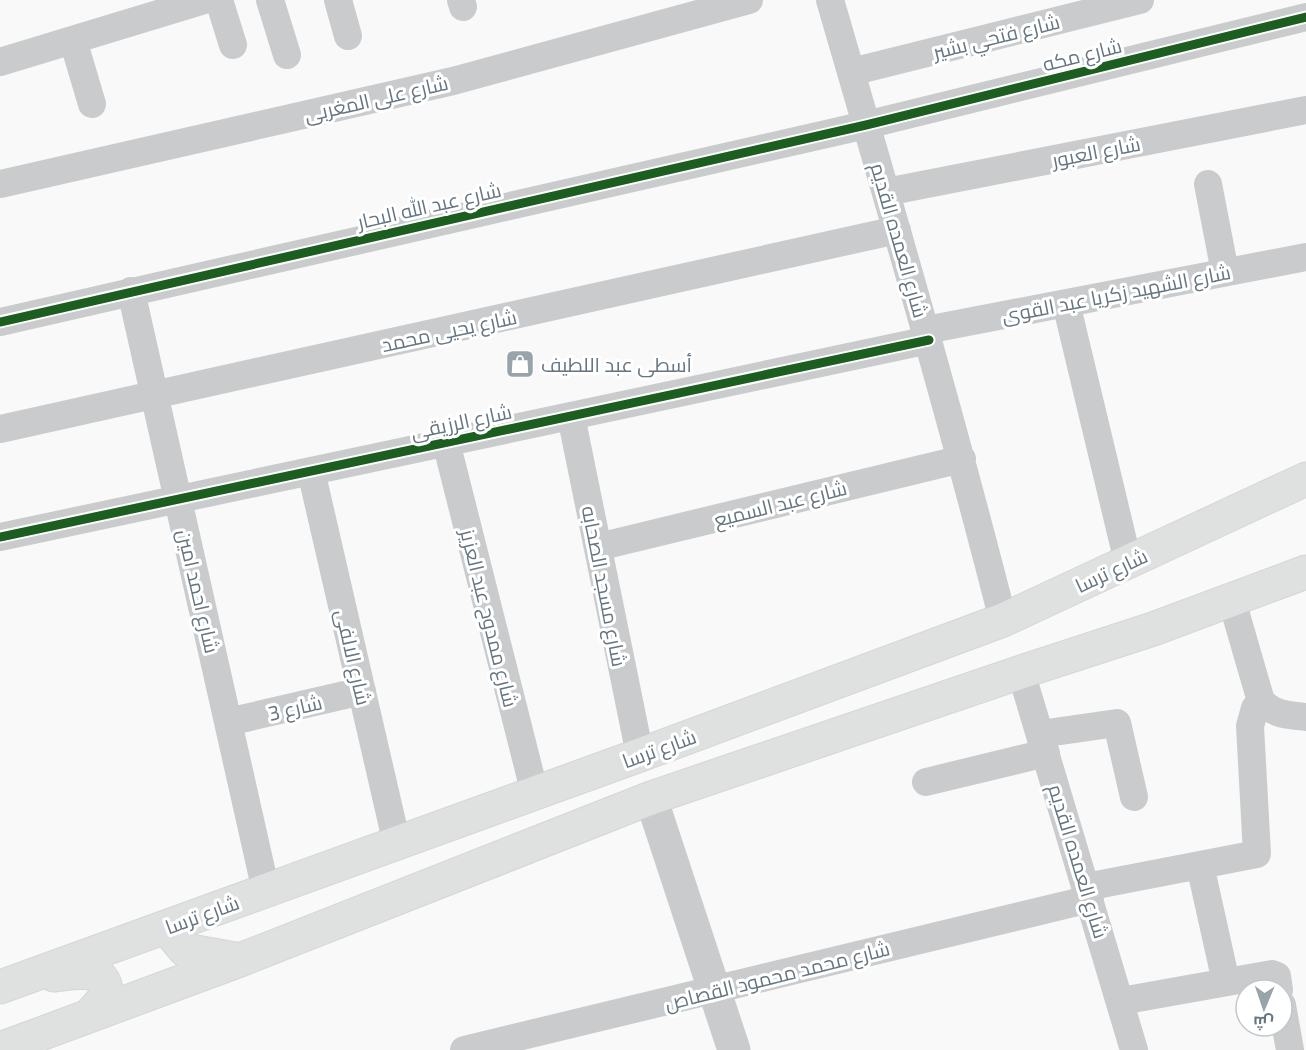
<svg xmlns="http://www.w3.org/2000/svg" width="1306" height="1050" font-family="'Exo 2',Cairo,sans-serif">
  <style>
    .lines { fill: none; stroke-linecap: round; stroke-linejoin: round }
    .secondary-casing { stroke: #d5d6d7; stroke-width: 35 }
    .minor { stroke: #cacbcc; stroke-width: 28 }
    .tertiary { stroke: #cacbcc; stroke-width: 33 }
    .secondary { stroke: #dfe0e0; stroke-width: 33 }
    .cycleway-casing { stroke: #fff; stroke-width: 13 }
    .cycleway { stroke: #1b5e20; stroke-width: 9 }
    .labels { text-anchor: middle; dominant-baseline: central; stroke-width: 6; stroke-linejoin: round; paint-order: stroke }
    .street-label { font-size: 20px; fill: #667680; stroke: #fff }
    .poi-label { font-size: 20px; fill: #667680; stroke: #fff; text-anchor: start }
  </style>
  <rect width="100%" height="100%" fill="#f9f9f9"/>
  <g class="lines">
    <!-- secondary casing -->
    <g class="secondary-casing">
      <path id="secondary" d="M176,923L175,938L185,950L235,959
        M54,975C75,973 111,964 105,998L89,1016
        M0,987L640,755L1003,620L1306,479
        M0,1049L240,960L651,798L1021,672L1153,629L1306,572"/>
    </g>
    <!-- minor -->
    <path class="minor" d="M219,0L233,45
      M270,0L287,55
      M338,0L348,36
      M461,0L463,7
      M830,0C890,206 950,412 1003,620
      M73,40L92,104
      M0,62L204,0
      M851,72L1140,0
      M0,184L453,81L749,0
      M1208,184L1225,272
      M886,192L1306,110
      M131,291L266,891
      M1066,303L1128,562
      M0,322L866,125L1306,17
      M926,330L1306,257
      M571,416L640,755
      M0,429L897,230
      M446,442L535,794
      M311,471L397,844
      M0,537L929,340
      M598,547L962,459
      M1232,601L1261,701C1274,715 1288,715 1306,717
      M1021,672L1134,1050
      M228,722L362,691
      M1040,734L1117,723L1134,797
      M926,782L1046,753
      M1200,865L1226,982
      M1086,887L1257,854L1250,726L1255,708L1261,701
      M1121,1001L1272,974L1277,976L1279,990
      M1282,1005L1290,1050
      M464,1050L1090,899"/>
    <!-- tertiary -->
    <path class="tertiary" d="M651,798L734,1050"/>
    <!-- secondary -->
    <use href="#secondary" class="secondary"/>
    <!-- cycleway casing -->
    <g class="cycleway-casing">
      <path id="cycleway" d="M0,322L866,125L1306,17
        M0,537L929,340"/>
    </g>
    <!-- cycleway -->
    <use href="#cycleway" class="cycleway"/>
  </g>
  <!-- icons -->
  <defs>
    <g id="shop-square" transform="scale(1.5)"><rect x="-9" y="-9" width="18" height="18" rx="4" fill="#99a4aa" stroke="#fff"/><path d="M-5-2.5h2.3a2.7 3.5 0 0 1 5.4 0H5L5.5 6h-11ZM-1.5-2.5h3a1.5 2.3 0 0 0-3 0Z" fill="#fff"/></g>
  </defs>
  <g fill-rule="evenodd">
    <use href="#shop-square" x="520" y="364"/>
  </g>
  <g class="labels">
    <!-- street labels -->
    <g class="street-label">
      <text transform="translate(996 36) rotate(-14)">شارع فتحي بشير</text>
      <text transform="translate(1082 54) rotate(-14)">شارع مكه</text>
      <text transform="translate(376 98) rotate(-13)">شارع على المغربى</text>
      <text transform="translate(1096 151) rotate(-11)">شارع العبور</text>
      <text transform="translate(429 205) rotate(-13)">شارع عبد الله البحار</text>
      <text transform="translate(900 240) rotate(74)">شارع العمده القديم</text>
      <text transform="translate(1116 293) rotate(-11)">شارع الشهيد زكريا عبد القوى</text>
      <text transform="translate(449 330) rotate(-12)">شارع يحيى محمد</text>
      <text transform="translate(461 421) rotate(-12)">شارع الرزيقى</text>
      <text transform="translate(780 503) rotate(-14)">شارع عبد السميع</text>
      <text transform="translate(1111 570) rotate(-25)">شارع ترسا</text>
      <text transform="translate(605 586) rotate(79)">شارع مسجد الصحابه</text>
      <text transform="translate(199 591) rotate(77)">شارع احمد امين</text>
      <text transform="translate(490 618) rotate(76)">شارع ممدوح عبد العزيز</text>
      <text transform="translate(354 657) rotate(77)">شارع الالفى</text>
      <text transform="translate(295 707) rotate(-13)">شارع 3</text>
      <text transform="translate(659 748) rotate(-20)">شارع ترسا</text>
      <text transform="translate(1079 861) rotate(73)">شارع العمده القديم</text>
      <text transform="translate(202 914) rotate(-20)">شارع ترسا</text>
      <text transform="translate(777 975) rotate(-14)">شارع محمد محمود القصاص</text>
    </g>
    <!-- poi labels -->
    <g class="poi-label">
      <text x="541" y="364">أسطى عبد اللطيف</text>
    </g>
  </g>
  <!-- north arrow -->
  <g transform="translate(1264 1008) rotate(182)"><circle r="28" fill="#ffffff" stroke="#c2c8cc" stroke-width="1.5"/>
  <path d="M0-4.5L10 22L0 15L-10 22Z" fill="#99a4aa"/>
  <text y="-9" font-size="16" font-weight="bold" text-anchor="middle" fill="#667680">ش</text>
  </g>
</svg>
